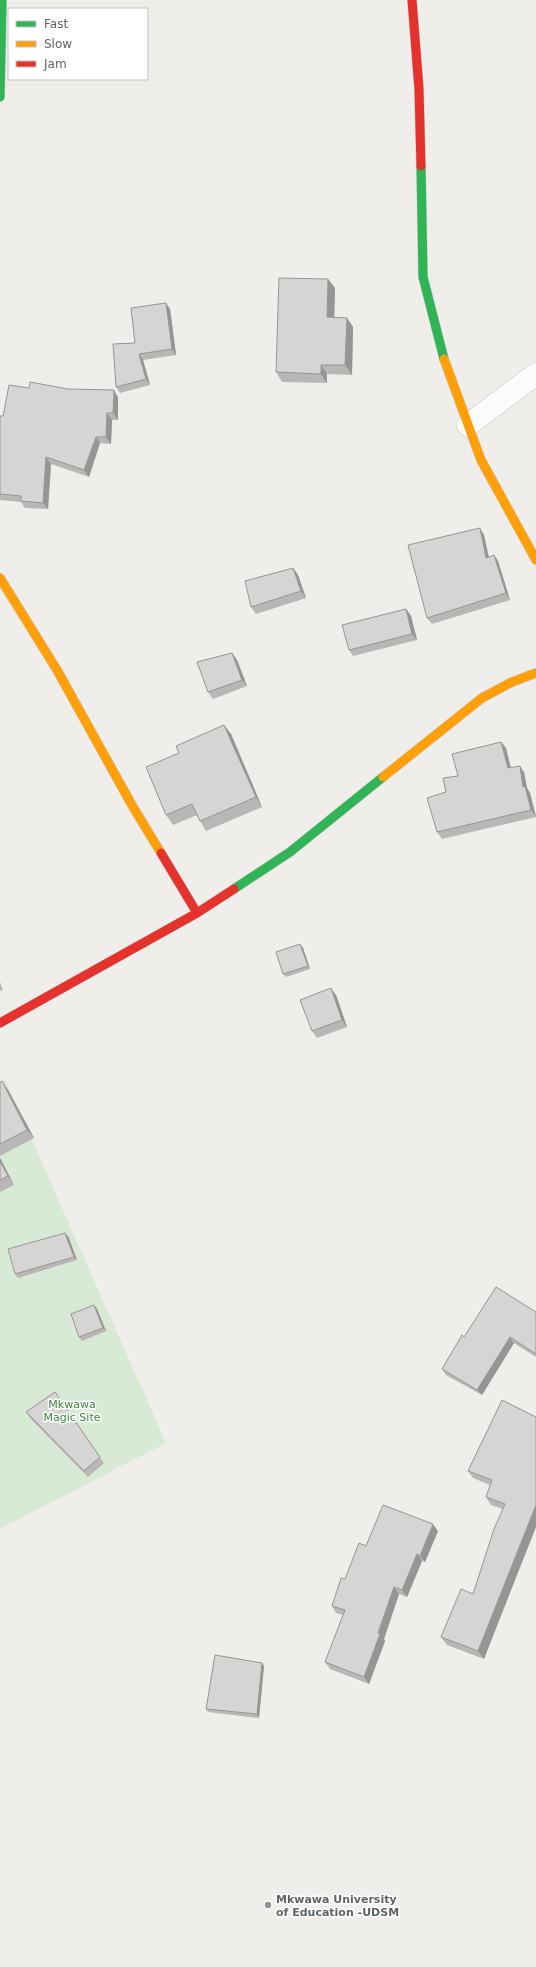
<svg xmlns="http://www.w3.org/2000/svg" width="536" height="1967" font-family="'DejaVu Sans',sans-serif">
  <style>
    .green { fill: #d8ead6 }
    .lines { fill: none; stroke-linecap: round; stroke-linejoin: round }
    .street-casing { stroke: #cbcccc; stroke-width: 23 }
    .fast-casing { stroke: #cacacb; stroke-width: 10 }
    .slow-casing { stroke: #cacacb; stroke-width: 10 }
    .jam-casing { stroke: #cacacb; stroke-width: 10 }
    .street { stroke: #fdfcfc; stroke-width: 22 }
    .fast { stroke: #30b455; stroke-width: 9 }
    .slow { stroke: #ff9f0a; stroke-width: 9 }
    .jam { stroke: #e5322d; stroke-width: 9 }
    .wall { fill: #b8b7b5 }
    .shaded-wall { fill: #969594 }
    .building { fill: #d6d5d3; stroke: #969594 }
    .poi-dot { fill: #919496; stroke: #fff; stroke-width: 1.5 }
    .labels { text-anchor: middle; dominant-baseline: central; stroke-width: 3; stroke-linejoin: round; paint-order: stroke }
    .park-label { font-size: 11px; fill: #38863c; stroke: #fff }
    .poi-label { font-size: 11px; font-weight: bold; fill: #5f6368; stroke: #fff; text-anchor: start }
  </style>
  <rect width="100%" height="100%" fill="#efeeea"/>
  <!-- green -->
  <path class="green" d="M5,1079L166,1443L0,1529V1082Z"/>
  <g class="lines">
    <!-- street casing -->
    <g class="street-casing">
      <path id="street" d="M468,425L536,374"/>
    </g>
    <!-- fast casing -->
    <g class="fast-casing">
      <path id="fast" d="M0,97L2,0
        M421,166L423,277L444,359
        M234,889L290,852L383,777"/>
    </g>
    <!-- slow casing -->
    <g class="slow-casing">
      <path id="slow" d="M444,359L481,460L536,560
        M0,578L57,670L133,807L161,853
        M383,777L482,698L512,682L536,673"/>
    </g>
    <!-- jam casing -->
    <g class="jam-casing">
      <path id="jam" d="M412,0L419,89L421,166
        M161,853L197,913
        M0,1023L197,913L234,889"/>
    </g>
    <!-- street -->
    <use href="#street" class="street"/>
    <!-- fast -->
    <use href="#fast" class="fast"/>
    <!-- slow -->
    <use href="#slow" class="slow"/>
    <!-- jam -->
    <use href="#jam" class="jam"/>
  </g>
  <!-- wall -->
  <path class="wall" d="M335,288L334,317L347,318L353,327L352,375L327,374V383L282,382L276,372Z
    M170,309L176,355L143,360L150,385L120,393L116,387L135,343Z
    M29,388L68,389L118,397V420H112L111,444L100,443L89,477L51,464L48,509L25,508L21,502L0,500V416H3Z
    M484,535L489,557L494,555L498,561L510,600L432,624L427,618Z
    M293,568L298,575L306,598L256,614L251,607Z
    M406,609L411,616L417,640L353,656L349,650Z
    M232,653L237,660L247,686L213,699L208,692Z
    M224,725L231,734L262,807L206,831L200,821L197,815L173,825L166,815L179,753Z
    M501,742L506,748L511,767L524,772L527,788L530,793L536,817L442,839L437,832L446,792L458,776Z
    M303,948L310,969L286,977L283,974Z
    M0,982L3,990L0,991Z
    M336,995L347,1027L317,1038L312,1031Z
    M0,1082L8,1090L34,1138L0,1156Z
    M0,1158L14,1185L0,1192Z
    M68,1236L77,1260L18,1278L15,1274Z
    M94,1305L97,1309L106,1331L82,1341L79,1337Z
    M536,1312V1357L514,1343L482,1395L446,1375L442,1369L464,1337Z
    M55,1392L104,1463L88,1477L30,1418L26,1412Z
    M536,1417L484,1659L447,1645L441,1637L473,1594L503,1509L491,1505L486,1497L490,1485L473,1478L468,1471Z
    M438,1531L425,1562L422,1561L407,1597L399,1594L384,1639L385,1641L369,1684L330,1669L325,1662L343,1615L336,1613L332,1606L345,1579Z
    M262,1663L264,1666L259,1718L208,1712L206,1709Z"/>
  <!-- shaded-wall -->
  <path class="shaded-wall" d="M328,279L335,288L334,326L327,317Z
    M166,303L170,309L176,355L172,349Z
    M347,318L353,327L352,375L345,365Z
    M139,354L143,360L150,385L146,379Z
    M321,365L327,374V383L321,374Z
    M114,390L118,397V420L113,413Z
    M107,413L112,420L111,444L106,437Z
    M96,437L100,443L89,477L84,470Z
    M46,457L51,464L48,509L43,503Z
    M480,528L484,535L490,564L486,558Z
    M494,555L498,561L510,600L506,593Z
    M293,568L298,575L306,598L301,591Z
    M406,609L411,616L417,640L412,634Z
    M232,653L237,660L247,686L242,680Z
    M224,725L231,734L262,807L256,797Z
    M501,742L506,748L512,774L508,768Z
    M520,766L524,772L527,788L530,793L536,817L531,810L523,787Z
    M300,944L303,948L310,969L308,966Z
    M331,988L336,995L347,1027L342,1020Z
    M2,1081L8,1090L34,1138L27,1130Z
    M0,1158L14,1185L8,1176L0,1161Z
    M65,1233L68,1236L77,1260L74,1257Z
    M94,1305L97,1309L106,1331L103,1328Z
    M510,1337L514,1343L482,1395L477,1390Z
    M536,1505V1527L484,1659L478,1651Z
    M433,1524L438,1531L425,1562L420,1556Z
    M417,1554L422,1561L407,1597L402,1590Z
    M394,1587L399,1594L384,1639L385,1641L369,1684L364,1677Z
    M262,1663L264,1666L259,1718L257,1714Z"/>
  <!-- building -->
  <path class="building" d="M279,278L328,279L327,317L347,318L345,365H321V374L276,372Z
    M166,303L172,349L139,354L146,379L116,387L113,344L135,343L131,308Z
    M30,382L68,389L114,390L113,413H107L106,437H96L84,470L46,457L43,503L21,501V496L0,494V416H3L9,385L29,388Z
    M480,528L486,558L494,555L506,593L427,618L408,545Z
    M293,568L301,591L251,607L245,581Z
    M406,609L412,634L349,650L342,625Z
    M232,653L242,680L208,692L197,662Z
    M224,725L256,797L200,821L192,804L166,815L146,767L179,753L176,746Z
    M501,742L508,768L520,766L523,787L525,786L531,810L437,832L427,798L446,792L443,778L458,776L452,754Z
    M300,944L308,966L283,974L276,952Z
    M331,988L342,1020L312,1031L300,1000Z
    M2,1081L27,1130L0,1144V1082Z
    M0,1161L8,1176L0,1180Z
    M65,1233L74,1257L15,1274L8,1249Z
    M496,1287L536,1312V1354L510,1337L477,1390L442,1369L462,1335L464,1337Z
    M94,1305L103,1328L79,1337L71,1314Z
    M55,1392L100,1457L84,1471L26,1412Z
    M502,1400L536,1417V1505L478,1651L441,1637L461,1589L473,1594L494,1529L505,1504L486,1497L492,1480L468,1471Z
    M383,1505L433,1524L420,1556L417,1554L402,1590L394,1587L378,1633L380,1634L364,1677L325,1662L345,1610L332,1606L341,1578L345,1579L359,1543L366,1546Z
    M215,1655L262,1663L257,1714L206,1709Z"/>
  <!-- markers -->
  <circle class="poi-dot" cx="268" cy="1905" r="4"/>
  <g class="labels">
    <!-- park labels -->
    <g class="park-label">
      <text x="72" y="1404">Mkwawa<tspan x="72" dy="13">Magic Site</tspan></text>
    </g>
    <!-- poi labels -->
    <g class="poi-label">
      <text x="276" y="1899">Mkwawa University<tspan x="276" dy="13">of Education -UDSM</tspan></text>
    </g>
  </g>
  <!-- legend -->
  <rect x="8" y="8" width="140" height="72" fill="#ffffff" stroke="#bfc1c3"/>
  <rect x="16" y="21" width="20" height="6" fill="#30b455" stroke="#bfc1c3"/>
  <text x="44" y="28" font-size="12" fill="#5f6368">Fast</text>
  <rect x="16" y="41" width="20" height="6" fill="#ff9f0a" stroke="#bfc1c3"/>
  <text x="44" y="48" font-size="12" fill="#5f6368">Slow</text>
  <rect x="16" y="61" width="20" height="6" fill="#e5322d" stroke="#bfc1c3"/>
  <text x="44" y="68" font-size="12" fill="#5f6368">Jam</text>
</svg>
